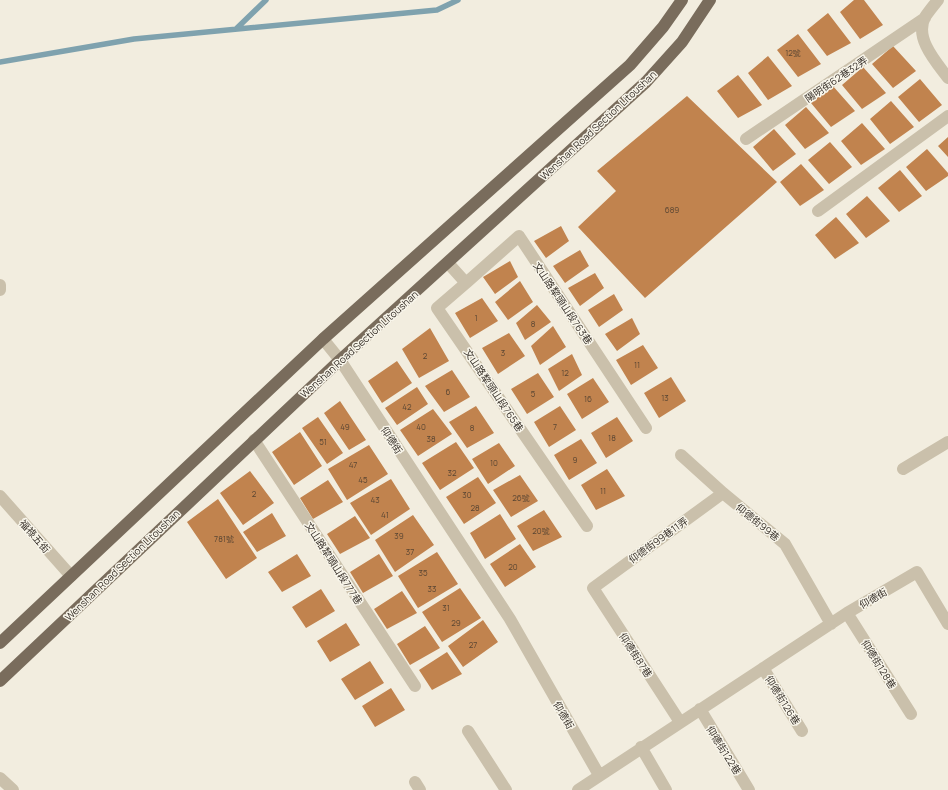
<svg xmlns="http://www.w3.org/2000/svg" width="948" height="790" font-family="Manrope,'Noto Sans TC',sans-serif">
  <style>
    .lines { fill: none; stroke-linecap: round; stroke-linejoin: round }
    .stream { stroke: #7fa2ae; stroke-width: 5.5 }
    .building { fill: #c1834e }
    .minor { stroke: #cac0ab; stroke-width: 12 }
    .major { stroke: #796c5c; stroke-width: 12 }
    .labels { text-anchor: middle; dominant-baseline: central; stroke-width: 3; stroke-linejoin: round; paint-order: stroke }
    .number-label { font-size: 8px; fill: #5a4633 }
    .street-label { font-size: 10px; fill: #38312a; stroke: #f9f6eb }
  </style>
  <rect width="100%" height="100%" fill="#f2eddf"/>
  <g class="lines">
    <!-- stream -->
    <path class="stream" d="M236,29L266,0
      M0,62L134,39L437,10L458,0"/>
  </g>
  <!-- building -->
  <path class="building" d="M854,0H864L883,25L860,39L840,12Z
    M828,13L851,43L827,56L807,30Z
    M798,34L821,64L798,77L777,50Z
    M893,46L916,71L893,88L872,64Z
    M768,56L792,86L768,100L748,73Z
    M863,67L886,93L862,109L842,85Z
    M738,75L762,105L738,118L717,91Z
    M920,79L942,105L919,122L898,97Z
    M832,85L855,111L831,127L811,103Z
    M687,96L777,182L645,298L578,227L616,191L597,171Z
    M891,101L914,127L890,144L870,119Z
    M806,107L829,133L805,149L785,125Z
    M862,123L885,149L861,165L841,141Z
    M774,129L796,154L773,171L753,147Z
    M948,137V157L938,146Z
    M830,142L852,167L829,184L808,160Z
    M927,149L948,173V176L926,191L906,167Z
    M801,164L824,190L800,206L780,182Z
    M900,170L922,196L899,212L878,188Z
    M867,196L890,221L866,238L846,214Z
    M836,217L859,243L835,259L815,235Z
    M561,226L569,241L546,258L534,241Z
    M580,250L589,266L565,283L553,266Z
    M510,261L518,277L495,294L483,277Z
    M595,273L604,288L580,306L568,288Z
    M520,281L533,302L508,320L495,302Z
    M614,294L623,310L599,327L588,310Z
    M482,298L498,321L470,338L455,313Z
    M537,305L551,322L525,340L516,323Z
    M632,318L640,334L617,351L605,334Z
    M553,326L566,347L540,365L531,346Z
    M430,328L449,361L419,378L402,349Z
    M509,333L525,356L498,374L482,348Z
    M643,345L658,368L631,385L616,360Z
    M572,354L582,375L559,391L548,369Z
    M397,361L412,383L382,403L368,381Z
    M452,370L470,397L444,412L425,386Z
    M538,373L554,397L527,414L511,389Z
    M671,377L686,401L659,418L644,393Z
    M593,378L609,402L582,419L567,394Z
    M417,387L428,404L397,425L385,408Z
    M340,401L366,440L349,450L324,413Z
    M476,406L494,433L467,448L449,422Z
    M560,406L576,430L549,447L534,422Z
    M433,409L452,434L418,456L400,430Z
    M318,417L343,453L327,464L302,428Z
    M617,417L633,441L606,458L591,433Z
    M300,432L322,466L294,485L272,452Z
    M581,439L597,463L569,480L554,455Z
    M456,442L474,468L440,490L422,463Z
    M499,443L515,466L488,484L472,459Z
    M369,445L388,474L347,500L328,469Z
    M607,469L625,496L596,510L581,485Z
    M250,471L274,503L243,525L220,493Z
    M520,475L538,501L511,517L493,490Z
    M478,477L496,503L464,524L446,497Z
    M391,479L410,509L371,535L350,503Z
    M328,480L343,502L313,519L300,498Z
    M218,499L257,558L226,579L187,522Z
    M544,510L562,537L533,551L517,526Z
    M272,513L286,536L257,552L243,532Z
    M500,514L516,539L485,559L470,533Z
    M413,515L434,545L395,572L375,540Z
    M355,516L370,538L340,554L327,534Z
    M520,544L536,567L505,587L490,564Z
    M437,552L458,584L418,608L398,576Z
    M297,554L311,576L282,592L268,572Z
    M379,554L393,576L363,593L350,572Z
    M460,588L481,618L442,642L422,612Z
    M321,589L335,611L306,628L292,607Z
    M402,591L417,613L387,629L374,609Z
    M483,620L498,642L463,667L448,646Z
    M346,623L360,645L330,662L317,641Z
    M425,626L440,648L410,665L397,644Z
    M447,652L462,674L432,690L419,670Z
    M370,661L384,683L355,700L341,679Z
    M391,688L405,710L375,727L362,706Z"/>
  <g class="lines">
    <!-- minor -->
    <path class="minor" d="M938,0C934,5 929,11 925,17C914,38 936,62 948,78
      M746,139L925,18
      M818,211L948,116
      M448,263L466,283L437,308L587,526
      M466,283L519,236L646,428
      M0,285V290
      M323,339L340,360L510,619L599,775
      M254,440L415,686
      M681,455L723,493L785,544L831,624
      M903,469L948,442
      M0,496L71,576
      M847,613L911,714
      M763,668L802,731
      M700,709L749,790
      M680,722L593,588L723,493
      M468,731L506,790
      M641,747L666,790
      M0,778L13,790
      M415,782L420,790
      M578,790L847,613L917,572L948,624"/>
    <!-- major -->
    <path class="major" d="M0,643L323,339L630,65L663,27L682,0
      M0,681L340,360L646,82L682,42L710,0"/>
  </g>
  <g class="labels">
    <!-- number labels -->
    <g class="number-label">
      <text x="793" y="52">12號</text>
      <text x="672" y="209">689</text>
      <text x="476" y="317">1</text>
      <text x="533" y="323">8</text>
      <text x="503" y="352">3</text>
      <text x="425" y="355">2</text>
      <text x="637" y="364">11</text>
      <text x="565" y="372">12</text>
      <text x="448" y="391">6</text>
      <text x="533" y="393">5</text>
      <text x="665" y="397">13</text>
      <text x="588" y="398">16</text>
      <text x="407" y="406">42</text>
      <text x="345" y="426">49</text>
      <text x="421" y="426">40</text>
      <text x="555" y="426">7</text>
      <text x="472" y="427">8</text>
      <text x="612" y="437">18</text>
      <text x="431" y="438">38</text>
      <text x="323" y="441">51</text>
      <text x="575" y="459">9</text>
      <text x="494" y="462">10</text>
      <text x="353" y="464">47</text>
      <text x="452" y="472">32</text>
      <text x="363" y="479">45</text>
      <text x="603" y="490">11</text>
      <text x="254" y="493">2</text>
      <text x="467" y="494">30</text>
      <text x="521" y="497">26號</text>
      <text x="375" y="499">43</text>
      <text x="475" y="507">28</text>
      <text x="385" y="514">41</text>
      <text x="541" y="530">20號</text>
      <text x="399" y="535">39</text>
      <text x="224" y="538">781號</text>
      <text x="410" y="551">37</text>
      <text x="513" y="566">20</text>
      <text x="423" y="572">35</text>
      <text x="432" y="588">33</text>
      <text x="446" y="607">31</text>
      <text x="456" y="622">29</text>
      <text x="473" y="644">27</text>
    </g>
    <!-- street labels -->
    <g class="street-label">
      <text transform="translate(836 79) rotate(-34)">陽明街62巷32弄</text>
      <text transform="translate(598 125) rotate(-43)">Wenshan Road Section Litoushan</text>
      <text transform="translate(563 303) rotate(56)">文山路犂頭山段763巷</text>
      <text transform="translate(359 344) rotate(-42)">Wenshan Road Section Litoushan</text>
      <text transform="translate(494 390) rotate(56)">文山路犂頭山段765巷</text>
      <text transform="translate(392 440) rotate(57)">仰德街</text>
      <text transform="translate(758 522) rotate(39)">仰德街99巷</text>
      <text transform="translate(35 536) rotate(49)">福祿五街</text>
      <text transform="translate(658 540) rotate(-36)">仰德街99巷11弄</text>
      <text transform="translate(334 563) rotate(57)">文山路犂頭山段777巷</text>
      <text transform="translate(122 565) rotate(-44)">Wenshan Road Section Litoushan</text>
      <text transform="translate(873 598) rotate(-30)">仰德街</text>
      <text transform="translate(636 655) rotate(57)">仰德街87巷</text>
      <text transform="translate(879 664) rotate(58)">仰德街128巷</text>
      <text transform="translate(783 700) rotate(58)">仰德街126巷</text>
      <text transform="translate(564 715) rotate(60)">仰德街</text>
      <text transform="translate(724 750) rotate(58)">仰德街122巷</text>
    </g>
  </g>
</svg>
